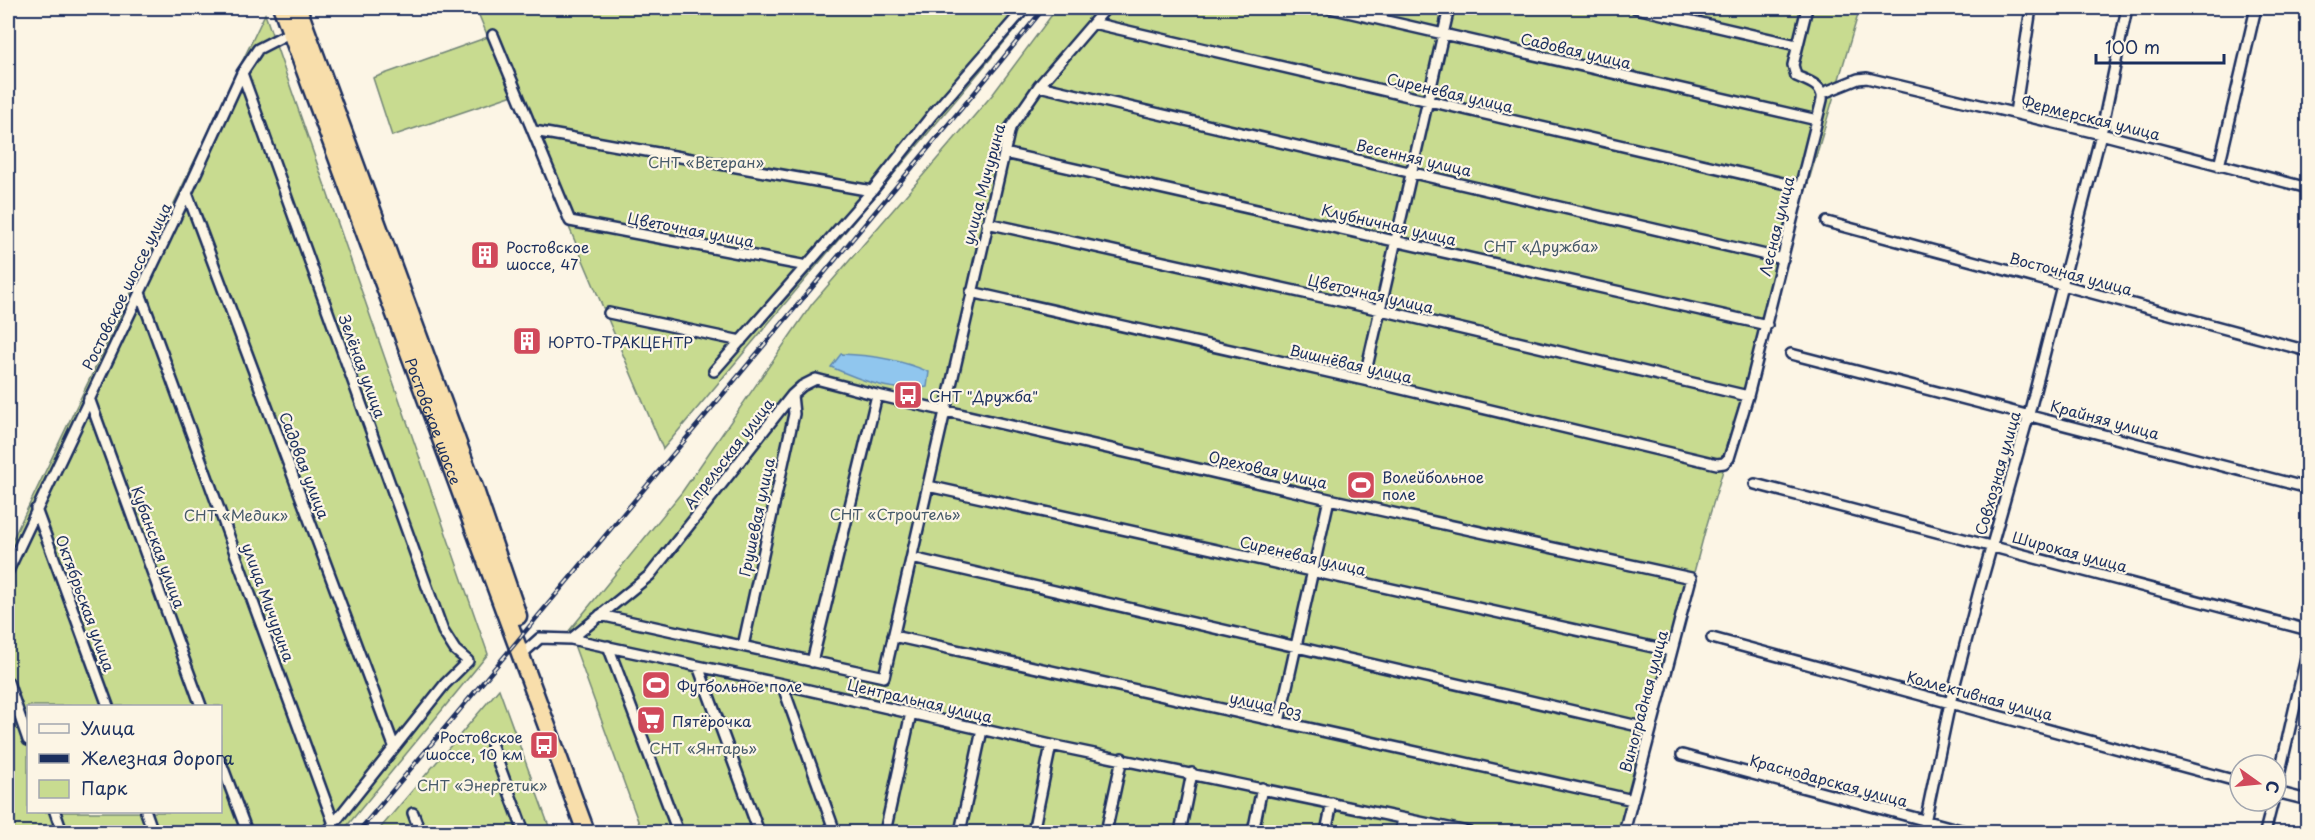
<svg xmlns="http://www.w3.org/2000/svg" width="2315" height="840" font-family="'Playpen Sans',sans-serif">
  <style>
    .green { fill: #c8db90; stroke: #728577; stroke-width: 1.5; fill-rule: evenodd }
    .water { fill: #90c6ee; stroke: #618ab4; stroke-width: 1.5 }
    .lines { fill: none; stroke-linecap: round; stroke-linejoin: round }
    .minor-casing { stroke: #1b2f5e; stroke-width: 14 }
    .trunk-casing { stroke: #1b2f5e; stroke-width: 21 }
    .minor { stroke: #fcf5e5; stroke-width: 9 }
    .trunk { stroke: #f8deab; stroke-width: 16 }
    .rail-casing { stroke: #1b2f5e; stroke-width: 4.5 }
    .rail { stroke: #fcf5e5; stroke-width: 2; stroke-dasharray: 7; stroke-linecap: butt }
    .labels { text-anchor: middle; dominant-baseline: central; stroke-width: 4.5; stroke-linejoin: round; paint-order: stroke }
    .street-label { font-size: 15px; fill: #1b2f5e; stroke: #fcf5e5 }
    .park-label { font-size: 15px; fill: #465a6a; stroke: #fcf5e5 }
    .poi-label { font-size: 15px; fill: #1b2f5e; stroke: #fcf5e5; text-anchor: start }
  </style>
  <rect width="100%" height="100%" fill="#fcf5e5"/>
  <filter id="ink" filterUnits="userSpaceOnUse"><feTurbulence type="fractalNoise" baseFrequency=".0167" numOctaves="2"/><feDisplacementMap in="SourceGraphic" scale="12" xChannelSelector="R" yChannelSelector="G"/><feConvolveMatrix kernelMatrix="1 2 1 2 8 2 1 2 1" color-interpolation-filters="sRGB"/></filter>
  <g filter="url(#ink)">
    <!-- green -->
    <path class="green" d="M476,8H1033L663,449L513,95L392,136L373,78L488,37Z
      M1057,8H1860L1705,531L1625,832H642L569,631L682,492L812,304L993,94Z
      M265,14L488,654L342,832H8V549ZM28,706H220V812H28Z
      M499,689L551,832H377Z"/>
    <!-- water -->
    <path class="water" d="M841,354C870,355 902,360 929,372L927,387C895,394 860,380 831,367Z"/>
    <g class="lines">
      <!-- minor casing -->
      <g class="minor-casing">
        <path id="minor" d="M1330,8L1817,120
          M1636,8L1796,45
          M1093,23L1800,187
          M493,35L570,221L807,266
          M242,73L443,631L455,650L468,661L445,684L327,832
          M1039,86L1783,259
          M1823,93L1858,79L1867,78L2101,134L2308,188
          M2015,113L2031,8
          M534,131L872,191
          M1004,153L1767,325
          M2219,166L2256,8
          M187,193L394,746
          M1827,222L2308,351
          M987,223L1381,310L1748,396
          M139,290L334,824
          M971,292L1364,380L1717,464L1724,463L1729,458L1748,396L1822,100C1824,85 1807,81 1796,76L1793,65L1807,8
          M609,313L741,341
          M1791,354L2308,488
          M714,371L872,191L932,115L1025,8
          M1364,380L1449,8
          M89,398L201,706
          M1755,484L2308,630
          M928,486L1671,651
          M36,509L108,706
          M912,558L1651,729
          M8,571L187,193L242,73L258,49L293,31
          M600,615L884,677L1010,128L1039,86L1106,8
          M893,636L1633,800
          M1712,638L2240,782
          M571,639L650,575L792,395L802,386L816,379L877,395L1329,499L1691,578L1624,832
          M608,646L678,832
          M743,646L794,414L792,395
          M521,655L540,638L571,639L782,684L1051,745L1468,832
          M812,662L877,395
          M698,666L759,832
          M8,682L28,740
          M782,684L835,832
          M1279,722L1329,499
          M492,746L524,832
          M1682,755L1968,832
          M220,760L247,832
          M2276,789L2308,649
          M2276,792L2308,800
          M55,812L62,832
          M146,812L153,832
          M413,813L420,832
          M1925,822L1950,703L1979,591L2029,414L2101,134L2127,8
          M885,832L911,713
          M960,832L982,730
          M1033,832L1051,745
          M1106,832L1122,758
          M1180,832L1192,773
          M1253,832L1262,788
          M1326,832L1332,803
          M1400,832L1403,819
          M2265,832L2273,801"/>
      </g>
      <!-- trunk casing -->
      <g class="trunk-casing">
        <g id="trunk">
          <path id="s1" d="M282,8L586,832"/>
          <path d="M298,8L475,490L518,616"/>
        </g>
      </g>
      <!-- minor -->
      <use href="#minor" class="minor"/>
      <!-- trunk -->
      <use href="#trunk" class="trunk"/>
      <!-- rail casing -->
      <g class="rail-casing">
        <path id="rail" d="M358,832L996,67L1044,8"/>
      </g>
      <!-- rail -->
      <use href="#rail" class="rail"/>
    </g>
  </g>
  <!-- icons -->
  <defs>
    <g id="building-square" transform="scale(1.5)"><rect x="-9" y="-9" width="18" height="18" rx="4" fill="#d1495b" stroke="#fcf5e5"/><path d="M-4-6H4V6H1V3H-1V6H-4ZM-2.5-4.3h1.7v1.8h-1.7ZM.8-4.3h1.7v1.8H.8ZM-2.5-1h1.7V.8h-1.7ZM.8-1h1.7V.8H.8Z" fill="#fff"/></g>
    <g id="bus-square" transform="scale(1.5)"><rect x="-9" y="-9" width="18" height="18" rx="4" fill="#d1495b" stroke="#fcf5e5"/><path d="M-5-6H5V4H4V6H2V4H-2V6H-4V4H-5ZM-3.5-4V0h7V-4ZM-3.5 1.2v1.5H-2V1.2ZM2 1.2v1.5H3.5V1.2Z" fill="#fff"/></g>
    <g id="stadium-square" transform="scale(1.5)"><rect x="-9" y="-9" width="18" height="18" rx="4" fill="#d1495b" stroke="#fcf5e5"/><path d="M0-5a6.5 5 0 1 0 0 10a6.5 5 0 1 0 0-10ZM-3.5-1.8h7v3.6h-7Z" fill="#fff"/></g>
    <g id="supermarket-square" transform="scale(1.5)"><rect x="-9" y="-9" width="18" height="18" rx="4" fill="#d1495b" stroke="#fcf5e5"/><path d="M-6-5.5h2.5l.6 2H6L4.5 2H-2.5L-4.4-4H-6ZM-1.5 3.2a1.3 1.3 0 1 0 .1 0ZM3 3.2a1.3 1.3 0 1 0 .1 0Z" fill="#fff"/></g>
  </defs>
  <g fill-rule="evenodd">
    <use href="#building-square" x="485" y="255"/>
    <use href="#building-square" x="527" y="341"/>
    <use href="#bus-square" x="908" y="395"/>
    <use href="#stadium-square" x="1361" y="485"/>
    <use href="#stadium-square" x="656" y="685"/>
    <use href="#supermarket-square" x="651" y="720"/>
    <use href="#bus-square" x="544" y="745"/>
  </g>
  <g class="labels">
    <!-- street labels -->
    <g class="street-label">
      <text transform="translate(1576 50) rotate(13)">Садовая улица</text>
      <text transform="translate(1450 92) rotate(13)">Сиреневая улица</text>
      <text transform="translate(2091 117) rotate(14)">Фермерская улица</text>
      <text transform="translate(1414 157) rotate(13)">Весенняя улица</text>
      <text transform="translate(983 184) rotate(-75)">улица Мичурина</text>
      <text transform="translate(1389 224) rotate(13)">Клубничная улица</text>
      <text transform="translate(1776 226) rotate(-76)">Лесная улица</text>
      <text transform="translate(691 229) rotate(11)">Цветочная улица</text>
      <text transform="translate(2071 273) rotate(15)">Восточная улица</text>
      <text transform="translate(126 286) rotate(-64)">Ростовское шоссе улица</text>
      <text transform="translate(1371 293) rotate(13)">Цветочная улица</text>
      <text transform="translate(1351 363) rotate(13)">Вишнёвая улица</text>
      <text transform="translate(363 366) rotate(70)">Зелёная улица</text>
      <text transform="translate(2105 419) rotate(15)">Крайняя улица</text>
      <text stroke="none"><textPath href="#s1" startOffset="440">Ростовское шоссе</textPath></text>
      <text transform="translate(728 453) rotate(-52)">Апрельская улица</text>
      <text transform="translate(305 465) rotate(69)">Садовая улица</text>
      <text transform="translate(1268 469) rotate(13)">Ореховая улица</text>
      <text transform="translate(1997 473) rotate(-74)">Совхозная улица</text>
      <text transform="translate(756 517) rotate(-78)">Грушевая улица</text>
      <text transform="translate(159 547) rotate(70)">Кубанская улица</text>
      <text transform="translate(2070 551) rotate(15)">Широкая улица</text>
      <text transform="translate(1303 555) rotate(13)">Сиреневая улица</text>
      <text transform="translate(269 602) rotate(70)">улица Мичурина</text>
      <text transform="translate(86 603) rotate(70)">Октябрьская улица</text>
      <text transform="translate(1980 695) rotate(15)">Коллективная улица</text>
      <text transform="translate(920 700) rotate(13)">Центральная улица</text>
      <text transform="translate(1643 701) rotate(-75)">Виноградная улица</text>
      <text transform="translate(1266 704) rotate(12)">улица Роз</text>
      <text transform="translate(1829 780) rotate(15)">Краснодарская улица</text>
    </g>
    <!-- park labels -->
    <g class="park-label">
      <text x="706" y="161">СНТ «Ветеран»</text>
      <text x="1541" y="245">СНТ «Дружба»</text>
      <text x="895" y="513">СНТ «Строитель»</text>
      <text x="236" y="514">СНТ «Медик»</text>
      <text x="703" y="747">СНТ «Янтарь»</text>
      <text x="482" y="784">СНТ «Энергетик»</text>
    </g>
    <!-- poi labels -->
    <g class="poi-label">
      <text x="506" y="246">Ростовское<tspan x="506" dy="17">шоссе, 47</tspan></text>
      <text x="548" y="341">ЮРТО-ТРАКЦЕНТР</text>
      <text x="929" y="395">СНТ "Дружба"</text>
      <text x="1382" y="476">Волейбольное<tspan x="1382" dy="17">поле</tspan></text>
      <text x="677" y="685">Футбольное поле</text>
      <text x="672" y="720">Пятёрочка</text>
      <text x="523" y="736" text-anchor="end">Ростовское<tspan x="523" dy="17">шоссе, 10 км</tspan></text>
    </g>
  </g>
  <!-- margin -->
  <rect width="2315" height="840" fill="none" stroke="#fcf5e5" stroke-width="30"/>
  <rect x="15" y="15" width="2285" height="810" fill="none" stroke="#1b2f5e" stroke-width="2" filter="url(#ink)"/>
  <!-- legend -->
  <rect x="27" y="705" width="195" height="108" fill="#fcf5e5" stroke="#a2a6af" stroke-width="1.5"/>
  <rect x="39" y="724" width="30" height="9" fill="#fcf5e5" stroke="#a2a6af" stroke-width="1.5"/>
  <text x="81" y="735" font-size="18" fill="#1b2f5e">Улица</text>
  <rect x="39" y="754" width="30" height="9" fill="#1b2f5e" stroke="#a2a6af" stroke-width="1.5"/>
  <text x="81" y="765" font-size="18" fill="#1b2f5e">Железная дорога</text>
  <rect x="39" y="780" width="30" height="18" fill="#c8db90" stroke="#a2a6af" stroke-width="1.5"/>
  <text x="81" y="795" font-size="18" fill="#1b2f5e">Парк</text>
  <!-- north arrow -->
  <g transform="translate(2258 783) rotate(105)"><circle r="28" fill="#fcf5e5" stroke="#a2a6af" stroke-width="1.5"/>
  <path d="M0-4.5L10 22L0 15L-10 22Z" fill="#d1495b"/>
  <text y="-9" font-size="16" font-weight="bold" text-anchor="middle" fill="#1b2f5e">С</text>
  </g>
  <!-- scale -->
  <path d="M2096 54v9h128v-9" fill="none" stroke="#1b2f5e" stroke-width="3"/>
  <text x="2105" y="54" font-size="18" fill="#1b2f5e" stroke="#fcf5e5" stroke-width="4.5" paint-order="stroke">100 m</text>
</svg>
